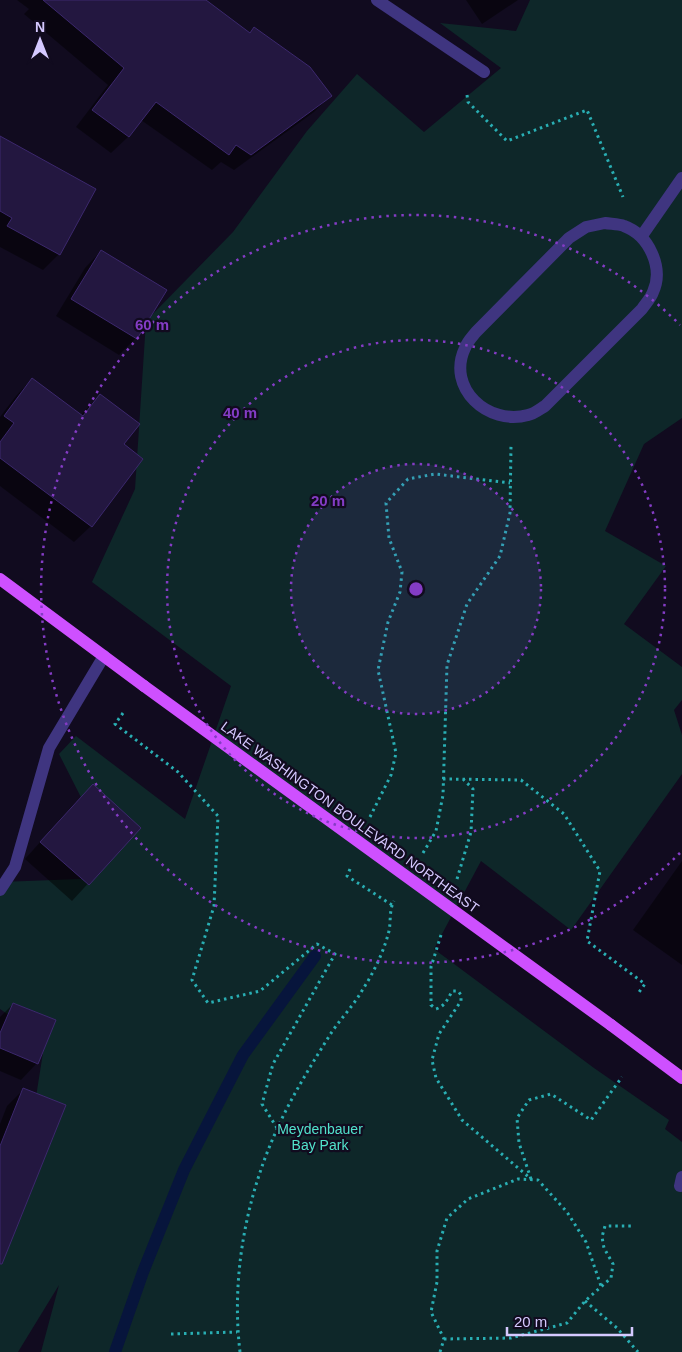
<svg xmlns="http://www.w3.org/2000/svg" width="682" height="1352" font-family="Helvetica,sans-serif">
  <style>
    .green { fill: #0e2729 }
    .shadow { fill: #0007 }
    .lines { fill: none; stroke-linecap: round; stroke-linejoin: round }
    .stream { stroke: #07153c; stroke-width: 12 }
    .building { fill: #231740; stroke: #3c286d }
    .path { stroke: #29aeb3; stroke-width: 3; stroke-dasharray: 2.5 4; stroke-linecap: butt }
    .minor { stroke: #3f3580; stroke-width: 12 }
    .major { stroke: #ce50ff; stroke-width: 12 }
    .major-bridge { stroke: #ce50ff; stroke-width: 12 }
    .ring { fill: none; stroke: #843cc5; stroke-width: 2.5; stroke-dasharray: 2.5 5 }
    .labels { text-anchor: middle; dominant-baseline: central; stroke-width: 4.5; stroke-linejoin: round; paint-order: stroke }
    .street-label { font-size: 14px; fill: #d5c9ff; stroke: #110b1f }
    .park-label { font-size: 14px; fill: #52e2cc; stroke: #110b1f }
    .centre { fill: #843cc5; stroke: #110b1f; stroke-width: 2.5 }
    .ring-label { font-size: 15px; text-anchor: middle; font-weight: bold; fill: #843cc5; stroke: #110b1f; stroke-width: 4.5; stroke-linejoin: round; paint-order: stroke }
  </style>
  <rect width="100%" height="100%" fill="#110b1f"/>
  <!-- green -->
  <path class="green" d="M530,0H682V418L644,444L605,531L666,566L624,624L682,667V700L674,710L682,735V774L571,930L481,861L434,949L594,1068L669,1120L665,1129L682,1142V1352H41L59,1285L18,1352H0V1204L29,1141L45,1040L0,1009V882L81,879L94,823L59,754L76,736L185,819L231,686L92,582L135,489L146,321L233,232L307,131L357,74L424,132L501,68L440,23L516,31Z"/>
  <!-- shadow -->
  <path class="shadow" d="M17,0H204L249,34L254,29L330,96L314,112L234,170L221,162L212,170L141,120L128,137L111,153L76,127L108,85L24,14L29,9Z
    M466,0H518L482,24Z
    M0,137L59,254L43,270L0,247Z
    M101,251L136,338L119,355L56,316L85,268Z
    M32,379L80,416L100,395L122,444L91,526L74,542L0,486V417L16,396Z
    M76,802L139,828L72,901L25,859Z
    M682,861V965L633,930Z
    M13,1004L37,1063L21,1080L0,1071V1017Z
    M23,1090L64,1106L0,1265V1124L7,1106Z"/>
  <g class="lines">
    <!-- stream -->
    <path class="stream" d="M115,1352L143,1272L184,1170L243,1055L315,956"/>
  </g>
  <!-- building -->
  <path class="building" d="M43,0H206L250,33L254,27L310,67L332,96L251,155L236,145L229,155L156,102L129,137L92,110L124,68Z
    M0,136L96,189L60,255L7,226L12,218L0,211Z
    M101,250L167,290L137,339L71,299Z
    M32,378L83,416L100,394L140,424L124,444L143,459L92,527L0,458V442L14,423L4,416Z
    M93,784L141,828L89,885L40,842Z
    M13,1003L56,1020L38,1064L0,1048V1033Z
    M23,1088L66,1105L2,1264H0V1146Z"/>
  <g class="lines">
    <!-- path -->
    <path class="path" d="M467,95L468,102L507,141L587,110L623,197
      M123,713L115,724L178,772L218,816L214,906L192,980L208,1003L260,991L317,944L335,954L273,1064L262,1104L277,1128
      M443,779L521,780L564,814L600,871L587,941L645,984L637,995
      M370,817L391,775L396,753L378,670L388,622L400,592L402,572L389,538L386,503L408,479L435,474L510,483
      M423,853L436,831L443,795L447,665L467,604L500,556L510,513L511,445
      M350,869L347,876L392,905
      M457,879L471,832L473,789L463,779
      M441,935L431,967V1005L436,1009C445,1006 448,999 452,991H458L461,995V1001L439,1034L432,1060L436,1078L462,1120L531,1179
      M531,1179L519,1143L517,1118L529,1100L551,1094L591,1120L622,1077
      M585,1301L617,1328L638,1352
      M171,1334L237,1332
      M444,1339L511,1338L567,1323L585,1301L611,1278L613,1264L604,1248L602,1237L605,1226H632
      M240,1352C231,1277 246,1196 278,1127C292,1096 310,1067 328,1038C338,1021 353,1007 363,989C374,972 384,951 389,931C391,921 389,910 394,901
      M440,1352L444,1339L431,1312L437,1282V1251L447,1218L468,1199L518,1179L538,1180L567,1212L586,1242L601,1286"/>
    <!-- minor -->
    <path class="minor" d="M377,0L484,72
      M605,223C611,224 619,224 624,226C649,235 664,268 653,292C651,298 646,303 642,309L545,406C540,409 534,414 528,415C488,426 446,388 465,348C467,342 472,337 476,332L569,238L586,227Z
      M641,237L682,178
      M0,890L15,867L49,748L104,656
      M680,1186L682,1177"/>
    <!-- major -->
    <path class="major" d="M0,579L144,686
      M611,1025L682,1078"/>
    <!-- major-bridge -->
    <path class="major-bridge" d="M144,686L611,1025"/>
  </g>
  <!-- distance rings -->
  <circle cx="416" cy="589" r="125" fill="#843cc5" fill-opacity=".12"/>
  <g class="ring">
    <circle cx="416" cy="589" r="125"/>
    <circle cx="416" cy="589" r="249"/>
    <path d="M680 853A374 374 0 1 1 680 325"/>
  </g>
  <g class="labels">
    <!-- street labels -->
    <g class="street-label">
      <text transform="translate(350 817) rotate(36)">LAKE WASHINGTON BOULEVARD NORTHEAST</text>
    </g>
    <!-- park labels -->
    <g class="park-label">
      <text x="320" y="1129">Meydenbauer<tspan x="320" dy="16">Bay Park</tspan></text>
    </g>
  </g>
  <circle cx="416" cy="589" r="8" class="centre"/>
  <g class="ring-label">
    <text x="152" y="330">60 m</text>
    <text x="240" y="418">40 m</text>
    <text x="328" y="506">20 m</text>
  </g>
  <!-- north arrow -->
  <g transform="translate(40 40)" stroke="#110b1f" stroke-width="4" paint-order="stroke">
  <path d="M0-4L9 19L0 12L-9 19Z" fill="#d5c9ff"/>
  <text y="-8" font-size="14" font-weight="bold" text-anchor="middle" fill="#d5c9ff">N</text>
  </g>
  <!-- scale -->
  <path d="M507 1327v8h125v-8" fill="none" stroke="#d5c9ff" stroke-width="2.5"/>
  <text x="514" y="1327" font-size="15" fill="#d5c9ff" stroke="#110b1f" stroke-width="4" paint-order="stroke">20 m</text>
</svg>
